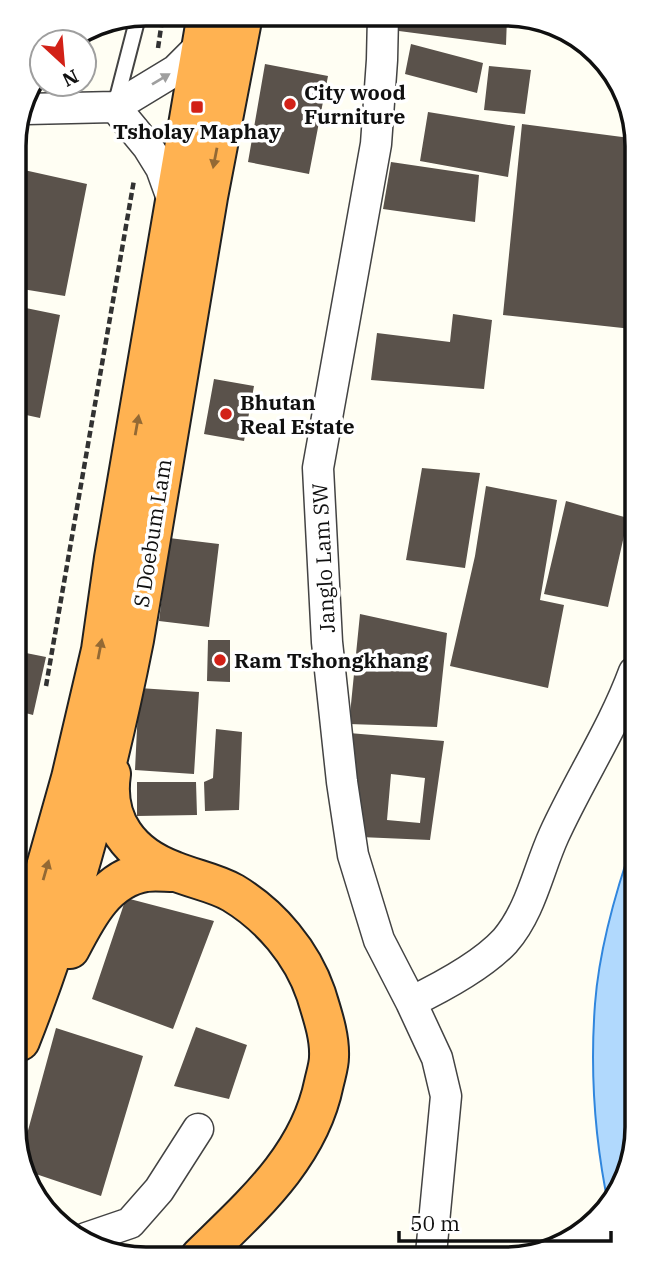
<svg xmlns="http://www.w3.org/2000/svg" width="651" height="1273" font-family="'IBM Plex Serif',serif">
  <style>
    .water { fill: #b1d9fd; stroke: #3086dd; stroke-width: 2 }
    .building { fill: #5a524b; fill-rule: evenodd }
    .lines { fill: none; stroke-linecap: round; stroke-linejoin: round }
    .lane-casing { stroke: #434343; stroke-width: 18 }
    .street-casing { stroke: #434343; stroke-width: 33 }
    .highway-casing { stroke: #212121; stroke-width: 42 }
    .path { stroke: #323232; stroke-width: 4.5; stroke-dasharray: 7 3.5; stroke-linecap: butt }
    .lane { stroke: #fff; stroke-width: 14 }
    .street { stroke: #fff; stroke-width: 30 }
    .highway { stroke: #ffb251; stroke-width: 38 }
    .oneway { fill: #9f9f9f }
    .oneway2 { fill: #936934 }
    .poi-dot { fill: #d22117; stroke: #fff; stroke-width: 2.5 }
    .labels { text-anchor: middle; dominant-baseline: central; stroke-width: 7; stroke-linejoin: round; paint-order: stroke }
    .poi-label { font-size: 21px; font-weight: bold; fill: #101010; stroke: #fff; text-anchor: start }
    .street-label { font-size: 21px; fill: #101010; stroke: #fff }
    .rim { fill: none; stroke: #101010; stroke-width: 3.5 }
  </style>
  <rect width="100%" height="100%" fill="#fffef3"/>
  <!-- water -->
  <path class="water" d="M635,836L637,1136L609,1208C595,1142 590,1071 595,1004C599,950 617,887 635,836Z"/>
  <!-- building -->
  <path class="building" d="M399,16L507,17L506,45L399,31Z
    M411,44L483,63L477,93L405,74Z
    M265,64L328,76L309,174L248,162Z
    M489,66L531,70L525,114L484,110Z
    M42,78V84H56L34,93Z
    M428,112L515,126L508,177L420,161Z
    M522,124L630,138L632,329L503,315Z
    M391,162L479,175L475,222L383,209Z
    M15,168L87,184L65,296L16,288Z
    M16,306L60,315L40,418L17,413Z
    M453,314L492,320L484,389L371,380L377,333L450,342Z
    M214,379L254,386L244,441L204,434Z
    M422,468L480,473L465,568L406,560Z
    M486,486L557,500L540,600L564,605L548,688L450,666L475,556Z
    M566,501L628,518L608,607L544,594Z
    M169,538L219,544L209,627L159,621Z
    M360,614L447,633L437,727L349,724Z
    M208,640H230V682L207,681Z
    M21,652L46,657L33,715L18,711V665Z
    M139,688L199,692L194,774L135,770Z
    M216,729L242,732L239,810L205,811L204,782L213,778Z
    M349,733L444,741L430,840L360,837ZM391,774L425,778L420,823L387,820Z
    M137,782H196L197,815L137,816Z
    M126,898L214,921L173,1029L92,999Z
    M196,1027L247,1045L229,1099L174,1086Z
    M56,1028L143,1056L101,1196L21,1169V1156Z"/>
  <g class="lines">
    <!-- lane casing -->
    <g class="lane-casing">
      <path id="lane" d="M116,102L138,17"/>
    </g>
    <!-- street casing -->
    <g class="street-casing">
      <path id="street" d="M383,16L382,60L376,144L318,468L327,642L342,782L353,855L379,940L411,1002L437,1058L446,1096L431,1254
        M115,107L148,147L161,168L174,204
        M26,109L115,107L176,70L201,45
        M411,1002C442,987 482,966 505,941C531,911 538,870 554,835C579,780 613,729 634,672
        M86,1238L130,1223L159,1190L198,1129"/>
    </g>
    <!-- highway casing -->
    <g class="highway-casing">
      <path id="highway" d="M111,774C104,821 130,855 174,871C193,879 216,883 233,893C271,916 302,953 316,994C322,1014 330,1036 329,1057C329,1065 326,1074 324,1083C309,1157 252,1206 200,1257
        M70,949C87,916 106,878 146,872C155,871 165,872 174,872
        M20,959L71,778L101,650L114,558L207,14
        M20,1041C71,912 107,776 134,640L208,197L243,15"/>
    </g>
    <!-- path -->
    <path class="path" d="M158,48L163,14
      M46,686L134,180"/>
    <!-- lane -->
    <use href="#lane" class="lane"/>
    <!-- street -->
    <use href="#street" class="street"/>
    <!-- highway -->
    <use href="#highway" class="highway"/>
  </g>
  <!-- one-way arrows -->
  <defs><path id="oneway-solid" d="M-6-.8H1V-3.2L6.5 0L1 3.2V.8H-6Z" transform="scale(1.75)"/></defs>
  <use class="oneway" href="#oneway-solid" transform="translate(161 79) rotate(-31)"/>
  <g class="oneway2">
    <use href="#oneway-solid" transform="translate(215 158) rotate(101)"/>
    <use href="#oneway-solid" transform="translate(137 425) rotate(-80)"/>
    <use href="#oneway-solid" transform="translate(100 649) rotate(-79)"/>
    <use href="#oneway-solid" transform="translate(46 870) rotate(-74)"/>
  </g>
  <!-- markers -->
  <g class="poi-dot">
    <circle cx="290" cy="104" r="7"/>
    <rect x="190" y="100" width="14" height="14" rx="3.5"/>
    <circle cx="226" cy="414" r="7"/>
    <circle cx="220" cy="660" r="7"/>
  </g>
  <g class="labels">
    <!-- poi labels -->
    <g class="poi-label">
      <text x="304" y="92">City wood<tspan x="304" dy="24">Furniture</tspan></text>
      <text x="197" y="131" text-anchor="middle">Tsholay Maphay</text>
      <text x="240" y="402">Bhutan<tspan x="240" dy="24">Real Estate</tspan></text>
      <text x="234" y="660">Ram Tshongkhang</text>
    </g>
    <!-- street labels -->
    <g class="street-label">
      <text transform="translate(152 533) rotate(-81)">S Doebum Lam</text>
      <text transform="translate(323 558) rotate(-93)">Janglo Lam SW</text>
    </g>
  </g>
  <!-- crop -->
  <path d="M0 0H651V1273H0ZM146 26H505A120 120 0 0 1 625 146V1127A120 120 0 0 1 505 1247H146A120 120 0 0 1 26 1127V146A120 120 0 0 1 146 26Z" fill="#fff" fill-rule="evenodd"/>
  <path class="rim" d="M146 26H505A120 120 0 0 1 625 146V1127A120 120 0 0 1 505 1247H146A120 120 0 0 1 26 1127V146A120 120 0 0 1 146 26Z"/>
  <!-- north arrow -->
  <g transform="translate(63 63) rotate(154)"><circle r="33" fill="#ffffff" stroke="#9f9f9f" stroke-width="2"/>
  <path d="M0-5L12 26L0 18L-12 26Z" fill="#d22117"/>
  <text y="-10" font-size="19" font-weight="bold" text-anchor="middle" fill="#101010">N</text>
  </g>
  <!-- scale -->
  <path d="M399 1231v10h212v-10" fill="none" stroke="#101010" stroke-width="3.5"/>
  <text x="410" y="1231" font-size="21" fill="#101010" stroke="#ffffff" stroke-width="5" paint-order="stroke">50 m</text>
</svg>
